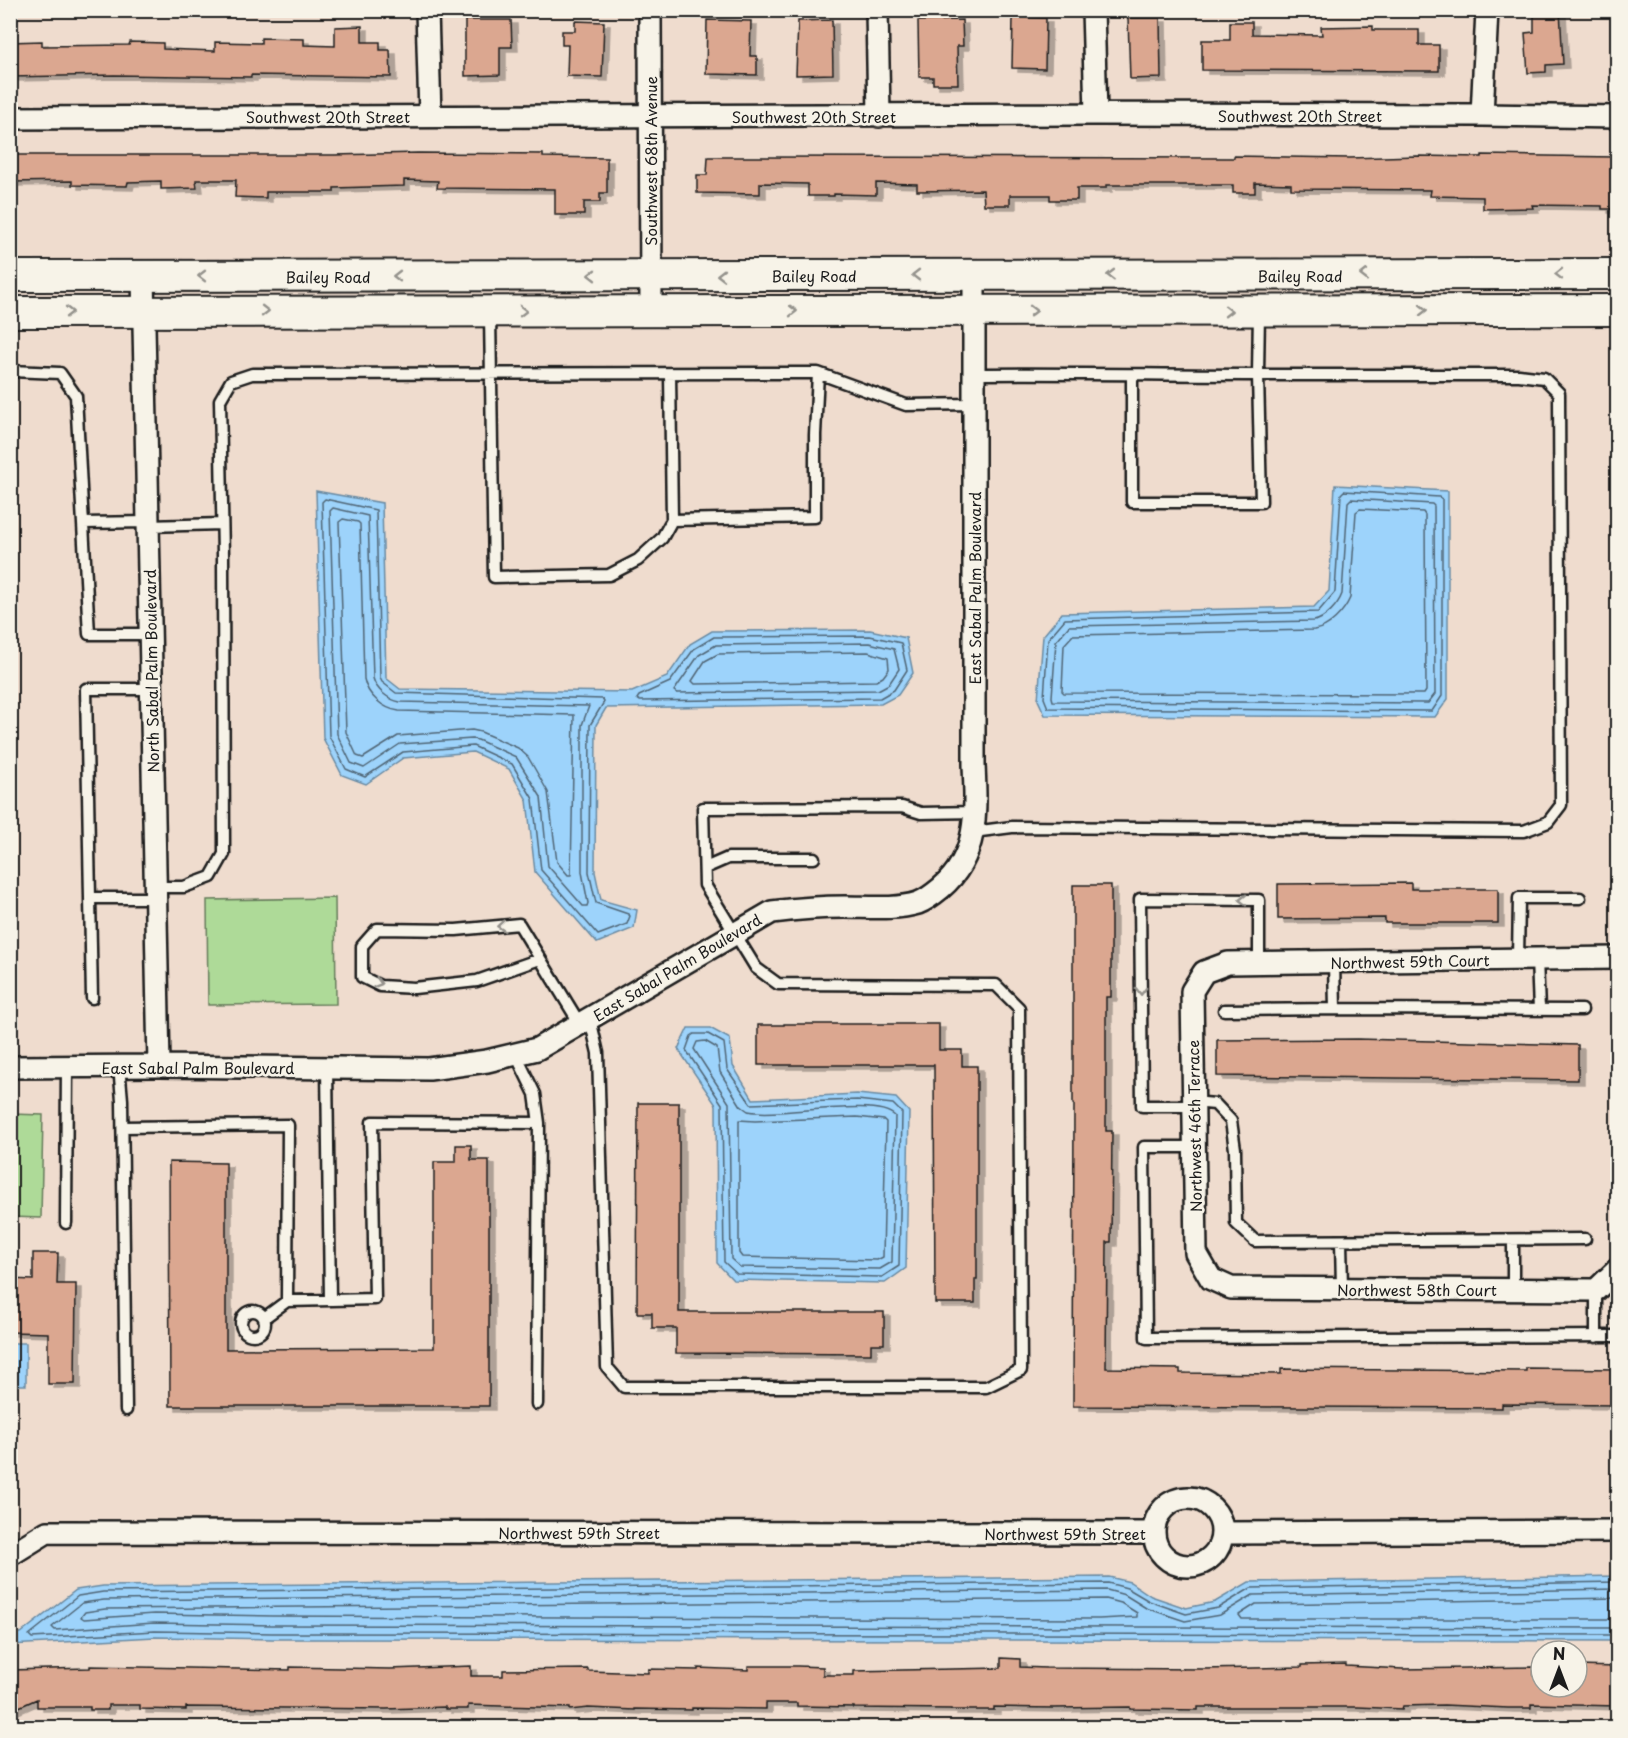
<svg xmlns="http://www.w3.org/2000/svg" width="1628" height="1738" font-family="'Playpen Sans',sans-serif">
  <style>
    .green { fill: #aeda98; stroke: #657b5a; stroke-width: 1.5 }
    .water { fill: #9dd3fb; stroke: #698aa2; stroke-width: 1.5 }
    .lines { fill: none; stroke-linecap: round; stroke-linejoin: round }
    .shore { stroke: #506575; stroke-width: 1.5 }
    .building { fill: #dba790; stroke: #1c1c1c; stroke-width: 1.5; filter: url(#shadow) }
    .lane-casing { stroke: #1c1c1c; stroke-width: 15 }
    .street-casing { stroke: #1c1c1c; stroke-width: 26 }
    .secondary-casing { stroke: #1c1c1c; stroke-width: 34 }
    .lane { stroke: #f7f3e8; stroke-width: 10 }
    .street { stroke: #f7f3e8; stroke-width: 21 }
    .secondary { stroke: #f7f3e8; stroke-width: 30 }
    .oneway { stroke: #94928c }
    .labels { text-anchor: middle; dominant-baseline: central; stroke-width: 5; stroke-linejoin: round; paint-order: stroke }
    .street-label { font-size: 15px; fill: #1c1c1c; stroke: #f7f3e8 }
  </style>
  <defs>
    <filter id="shadow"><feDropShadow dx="6" dy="4" stdDeviation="0" flood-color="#0004"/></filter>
  </defs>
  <rect width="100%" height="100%" fill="#efdcce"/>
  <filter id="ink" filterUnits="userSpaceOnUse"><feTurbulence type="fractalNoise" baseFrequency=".0167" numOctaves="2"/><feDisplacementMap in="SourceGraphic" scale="12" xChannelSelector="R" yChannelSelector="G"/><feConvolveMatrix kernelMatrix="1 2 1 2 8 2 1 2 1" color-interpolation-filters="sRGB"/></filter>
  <g filter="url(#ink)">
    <!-- green -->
    <path class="green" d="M335,898L336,1004L208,1005L207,900Z
      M11,1114L43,1115L41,1218L11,1217Z"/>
    <!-- water -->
    <path class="water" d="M1335,485L1448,491V699L1435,717L1045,715L1038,700L1043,636L1062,613L1314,607L1329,591Z
      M316,491L382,503L386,678L400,689L632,692L667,677L690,644L712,631L870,630L906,638L913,673L898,695L881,704L606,708L596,725L595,872L601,900L637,910L634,928L597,943L535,872L527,800L509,769L473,752L403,758L366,784L342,775L323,738Z
      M688,1028H710L730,1039L733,1066L753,1099L857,1094L896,1098L909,1112L906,1268L885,1283L733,1280L717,1263L716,1105L678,1049Z
      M10,1343H26V1385H11Z
      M1618,1576L1617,1641L272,1639L155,1637L10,1645L11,1633H21L76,1590L103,1586L1109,1577L1130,1582L1151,1596L1186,1608L1215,1602L1249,1582Z"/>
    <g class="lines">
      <!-- shore -->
      <path class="shore" d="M1344,491L1439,497L1442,499V696L1432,711L1048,708L1044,698L1048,639L1065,619L1318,612L1335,592L1341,494Z
        M325,499L376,510L380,678L382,682L396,693L603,699L604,702L590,725L589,872L596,903L628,914L630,916L627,924L598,935L541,870L533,799L512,764L473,746L403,752L365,777L346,769L329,736L322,502Z
        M1351,499L1432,504L1434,506L1435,694L1428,703L1053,701L1052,697L1056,641L1069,626L1314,621C1325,619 1338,605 1342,594L1348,502Z
        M333,508L368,516L373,678C376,690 389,700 400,702L589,706L582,725V872L588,903L587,906H583L548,866L541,797L516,757L478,740L472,739L400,744L364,768L351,763L337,734L330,511Z
        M1360,509L1423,512L1425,515L1426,691L1424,694L1064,693L1062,691L1064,645L1073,635L1314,630C1329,628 1344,612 1350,598L1356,512Z
        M343,519L358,522L360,524L364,679C367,695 383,709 399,711L574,715L571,875H568L557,862L548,792L528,757L518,748L481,732L472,730L398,736L363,758L357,756L346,732L339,522Z
        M870,636L901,643L907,670L894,690L880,698L640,701L637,699L639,696L670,682L694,649L714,637Z
        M869,643L894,649L899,669L889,684L878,690L677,693L674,691L699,655L716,645Z
        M868,652L888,658L889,669L883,677L876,681L695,684L692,681L705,661L718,654Z
        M694,1034H708L724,1043L727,1069L751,1104L857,1100L893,1104L902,1113L899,1266L882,1277L737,1274L724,1262L722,1104L686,1050L691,1036Z
        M705,1041L717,1048L720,1072L741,1106L748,1111C778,1118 876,1096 895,1116L892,1262L880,1269L740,1267L731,1259L729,1103L694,1049L697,1042Z
        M857,1117L884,1120L886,1122L883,1257L877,1260L742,1257L739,1253V1120L755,1121Z
        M1618,1582L1251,1588L1218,1608L1186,1614L1149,1601L1127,1588L1108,1583L103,1592L78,1596L29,1635L32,1638L155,1631L272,1633L1618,1635
        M1618,1589L1253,1595L1220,1615L1185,1621L1146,1608L1125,1595L1107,1590L104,1600L82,1603L52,1627L55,1630L154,1623L272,1625L1618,1628
        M1618,1598L1256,1604L1239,1615L1242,1619H1618
        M1106,1599L1121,1603L1137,1613V1617L1099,1619L272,1616L154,1614L84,1619L81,1617L85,1612L105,1609Z"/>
    </g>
    <!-- building -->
    <path class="building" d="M1534,10H1560L1563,64L1546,65V72L1528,73L1525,33L1534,32Z
      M1013,17L1046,18L1045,69L1012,68Z
      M1128,18H1160L1161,78L1130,79Z
      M465,20H511L512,47H500V75L465,76Z
      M707,20L751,21L750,56H757V75L706,74Z
      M832,20L833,74L796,75L798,21Z
      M962,20L963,46H957L958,84H933V77H919L918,21Z
      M575,21L604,22L602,77L567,76L568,45H562V31H575Z
      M1230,22H1252V34L1322,35L1321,27L1373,26V30H1419V45H1439V71L1202,70V40H1230Z
      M362,26V42H380V50H390L391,77L251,75V77L114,75L10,77V42L42,41V46L129,45L130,42L163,43V49L215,51V42L261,43V38L304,39V45L335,46V27Z
      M418,153L543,154V157L607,158V193H600V202H584V215H555V189L437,188L438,181L404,180V186L334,188V192H266V198L235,197L236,180H196L197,188L161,189V181L128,182L127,186L72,185V181L10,182V155H335Z
      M1482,155L1616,157L1617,209H1602V206L1532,205L1533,208L1483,209V197L1430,196L1431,190L1291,189V184L1255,183V193H1233V185H1106V188H1077V200H1050V195H1010V205H984L983,190L917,191V184L876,183V195L834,194V196H808V184L760,183V194L697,193V175H707L708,157L1234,158V156L1350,158L1417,156L1482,157Z
      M1411,883V889H1498V923H1385V918L1278,919V884Z
      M1073,885H1111V997H1106V1131H1112L1111,1242H1107L1106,1368L1180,1369V1373L1281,1374V1369L1526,1371V1368L1617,1369V1405L1502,1404V1408L1073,1406L1074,1104H1073Z
      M784,1024H939V1050H962V1066H977V1279H975V1303H935L934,1065H758V1025H784Z
      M1358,1039L1578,1045V1080L1217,1076V1040Z
      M638,1103H679V1312H884V1344H871V1354L676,1353V1328H652V1313H637Z
      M456,1145H471V1160H489V1406H170L169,1162L226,1163V1349L434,1348V1162H456Z
      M33,1253H58L57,1284H76L75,1384H48V1333L10,1332V1279L33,1280Z
      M1001,1658L1020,1659V1667L1046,1668L1204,1669L1302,1667V1665L1346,1664V1666L1403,1669L1534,1667V1676H1541V1687H1577V1666L1617,1667V1706L1531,1704V1708H1508L1444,1705L1403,1706L1402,1709L1358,1707H1198V1710L1130,1709V1707L1054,1708L994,1707V1710H951V1709L854,1708V1707L797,1706V1703H766V1709L692,1708V1710L635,1709V1710L588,1708L570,1710V1708L468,1705V1709H445V1707L386,1709L186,1707V1710L140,1709V1705H108V1710H90V1707H37V1699L10,1711V1670L90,1668V1666L290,1670V1667L390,1669L471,1666V1676H503V1670L588,1669V1671L648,1673V1669L698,1670V1668L748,1670V1666H798L823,1667V1675H854V1671L1001,1668Z"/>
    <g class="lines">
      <!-- lane casing -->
      <g class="lane-casing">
        <path id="lane" d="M490,315L494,577L609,575L638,560L662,538L672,520
          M10,371L60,373L76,396L89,634H150
          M670,374L672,520L815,517V435L818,373
          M974,374C1069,373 1164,375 1258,375L1261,502H1132V375
          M83,523L148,522
          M148,526L222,524
          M973,832L1012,827L1524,831L1548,822L1561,805L1559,393L1544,378L1519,375H1258L1259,311
          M705,868L728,858H814
          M156,887H184L211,877L224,854L223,555L220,400L231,381L252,374L818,373L906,405L974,404
          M90,898L86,689H151
          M540,959L477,981L414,988L380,986L362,977V946L377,929L456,930L519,924L580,1024
          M1518,959L1519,898H1580
          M1537,959L1539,1010
          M1334,962L1335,1009L1582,1010
          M92,998L90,898H156
          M1224,1010L1335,1009
          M590,1019L598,1053L607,1367L624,1387H986L1021,1370L1019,1008L996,985L778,984L756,968L705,885L703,808L902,807L921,813L976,812
          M516,1055L535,1094L539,1123
          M119,1066L122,1100L126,1410
          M327,1068L330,1300
          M1193,1102L1215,1104L1231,1121L1235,1149L1236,1223L1255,1241L1585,1239
          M1193,1106H1142L1140,899L1259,900V963
          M123,1127L288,1125L287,1301L375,1299L372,1122L539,1123L537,1404
          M1194,1147H1144L1146,1338L1618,1336
          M66,1223L67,1066
          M1513,1240V1289
          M1341,1241L1342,1288
          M1596,1290V1337
          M241 1323a12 12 0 1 1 24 0a12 12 0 1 1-24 0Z
          M264,1318L287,1301"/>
      </g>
      <!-- street casing -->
      <g class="street-casing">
        <path id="street" d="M427,10L430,116
          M650,10L651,311
          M877,10L879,116
          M1093,10L1096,114
          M1482,115L1487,10
          M10,118L1096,114L1482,115L1618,117
          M143,276L159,1066
          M1618,958L1228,963L1204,972L1192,991L1196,1253L1211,1279L1231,1288L1596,1290L1618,1269
          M10,1067L159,1066L429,1069L487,1061L537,1049L772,912C796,909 820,907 845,907C868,907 895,910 918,903C926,900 935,893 941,888C979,856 976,810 974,765V275
          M1154 1532a34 34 0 1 1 68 0a34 34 0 1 1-68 0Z
          M1222,1533L1618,1531
          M10,1555L47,1532L1154,1533"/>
      </g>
      <!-- secondary casing -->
      <g class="secondary-casing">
        <path id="secondary" d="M10,276L1618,274
          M10,312L1618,310"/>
      </g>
      <!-- lane -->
      <use href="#lane" class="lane"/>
      <!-- street -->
      <use href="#street" class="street"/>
      <!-- secondary -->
      <use href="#secondary" class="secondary"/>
    </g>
    <!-- one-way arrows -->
    <defs><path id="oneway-chevron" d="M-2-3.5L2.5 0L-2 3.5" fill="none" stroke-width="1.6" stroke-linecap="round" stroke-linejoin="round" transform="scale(1.5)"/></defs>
    <g class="oneway">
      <use href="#oneway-chevron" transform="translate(1559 274) rotate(180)"/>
      <use href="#oneway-chevron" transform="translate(592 275) rotate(180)"/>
      <use href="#oneway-chevron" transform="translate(721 275) rotate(180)"/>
      <use href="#oneway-chevron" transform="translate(916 275) rotate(180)"/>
      <use href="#oneway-chevron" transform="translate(1111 275) rotate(180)"/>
      <use href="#oneway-chevron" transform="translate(1364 275) rotate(180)"/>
      <use href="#oneway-chevron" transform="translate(202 276) rotate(180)"/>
      <use href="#oneway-chevron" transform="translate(397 276) rotate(180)"/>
      <use href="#oneway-chevron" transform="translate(1423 310)"/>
      <use href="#oneway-chevron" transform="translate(265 311)"/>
      <use href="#oneway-chevron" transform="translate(523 311)"/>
      <use href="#oneway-chevron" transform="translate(793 311)"/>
      <use href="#oneway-chevron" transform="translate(1033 311)"/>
      <use href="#oneway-chevron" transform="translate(1228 311)"/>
      <use href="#oneway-chevron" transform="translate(69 312)"/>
      <use href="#oneway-chevron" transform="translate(1243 900) rotate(-180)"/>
      <use href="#oneway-chevron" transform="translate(501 926) rotate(175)"/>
      <use href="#oneway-chevron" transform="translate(378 983) rotate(17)"/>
      <use href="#oneway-chevron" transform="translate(1141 991) rotate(89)"/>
    </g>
  </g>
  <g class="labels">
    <!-- street labels -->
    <g class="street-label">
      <text x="1300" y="115">Southwest 20th Street</text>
      <text x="328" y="116">Southwest 20th Street</text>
      <text x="814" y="116">Southwest 20th Street</text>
      <text transform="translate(650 161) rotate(-90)">Southwest 68th Avenue</text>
      <text x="814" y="275">Bailey Road</text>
      <text x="1300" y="275">Bailey Road</text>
      <text x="328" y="276">Bailey Road</text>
      <text transform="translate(974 588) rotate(-90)">East Sabal Palm Boulevard</text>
      <text transform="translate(151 671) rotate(-91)">North Sabal Palm Boulevard</text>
      <text transform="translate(1410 961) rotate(-1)">Northwest 59th Court</text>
      <text transform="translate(677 967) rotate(-31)">East Sabal Palm Boulevard</text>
      <text x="198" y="1067">East Sabal Palm Boulevard</text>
      <text transform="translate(1194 1126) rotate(-91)">Northwest 46th Terrace</text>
      <text x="1417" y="1289">Northwest 58th Court</text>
      <text x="579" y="1532">Northwest 59th Street</text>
      <text x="1065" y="1533">Northwest 59th Street</text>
    </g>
  </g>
  <!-- margin -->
  <rect width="1628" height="1738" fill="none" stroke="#f7f3e8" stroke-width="36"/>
  <rect x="18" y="18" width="1592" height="1702" fill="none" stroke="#1c1c1c" stroke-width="2" filter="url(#ink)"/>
  <!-- north arrow -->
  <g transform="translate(1559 1669)"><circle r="28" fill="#f7f3e8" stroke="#9f9d96" stroke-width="1.5"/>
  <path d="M0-4.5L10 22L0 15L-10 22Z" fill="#1c1c1c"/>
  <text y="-9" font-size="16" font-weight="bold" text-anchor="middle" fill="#1c1c1c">N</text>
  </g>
</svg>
